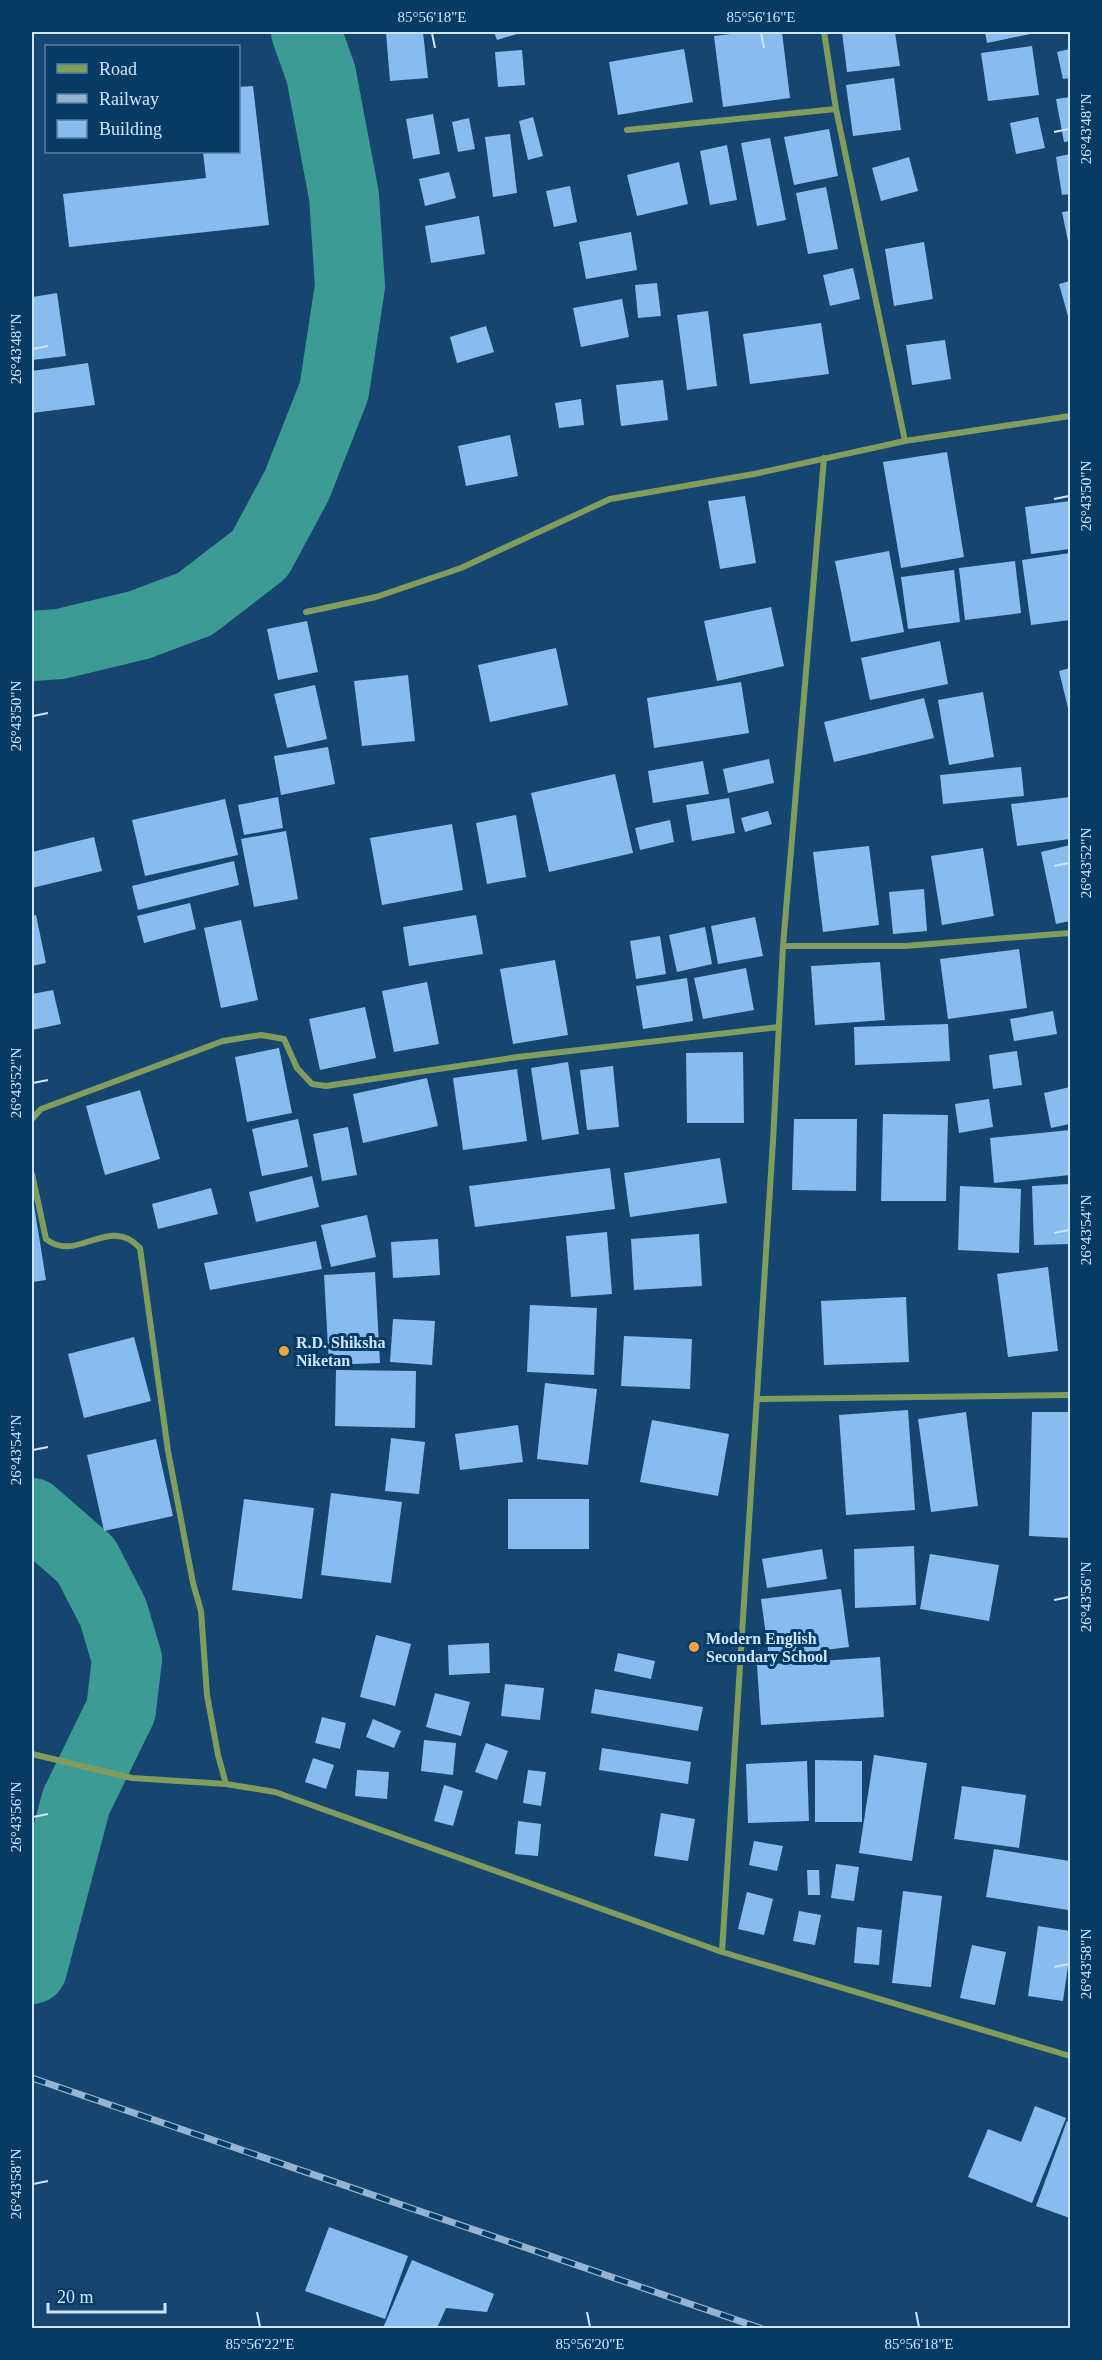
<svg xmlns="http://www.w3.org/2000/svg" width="1102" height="2360" font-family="'Times New Roman',serif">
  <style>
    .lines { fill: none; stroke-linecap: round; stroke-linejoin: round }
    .river { stroke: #3c9c95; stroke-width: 70 }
    .building { fill: #88bcee }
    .street { stroke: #819d5e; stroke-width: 6 }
    .rail-casing { stroke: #94b4d2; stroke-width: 7 }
    .rail { stroke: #083b63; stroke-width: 4.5; stroke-dasharray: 14; stroke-linecap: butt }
    .ticks { fill: none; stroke: #cde6ff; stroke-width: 2 }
    .poi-dot { fill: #f3a442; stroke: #083b63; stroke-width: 2 }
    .labels { text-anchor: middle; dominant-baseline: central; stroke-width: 6; stroke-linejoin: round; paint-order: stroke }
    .poi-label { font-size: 16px; font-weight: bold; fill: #cde6ff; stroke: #083b63; text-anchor: start }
    .neatline { fill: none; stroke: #cde6ff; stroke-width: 2 }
    .ticks-label { font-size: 15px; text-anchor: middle; fill: #cde6ff }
  </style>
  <rect width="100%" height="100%" fill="#16466f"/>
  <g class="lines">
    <!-- river -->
    <path class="river" d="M32,646L60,644L139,625L195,604L260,554L297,485L334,391L350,286L344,196L321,74L306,32
      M32,1513L86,1560L113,1612L127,1659L121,1710L76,1802L32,1969"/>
  </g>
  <!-- building -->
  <path class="building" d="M386,32H423L428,78L390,81Z
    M494,32H517V34L497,40Z
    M748,32H782L790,98L723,107L714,36Z
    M842,32H895L900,66L847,72Z
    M985,32H1035V33L987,43Z
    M1032,46L1039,95L988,101L981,53Z
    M684,49L693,102L618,115L609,62Z
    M1070,49V78L1063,79L1057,52Z
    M522,50L525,85L498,87L495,52Z
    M894,78L901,130L853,136L846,85Z
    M253,86L269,225L69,247L63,194L206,178L203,152H238V87Z
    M1070,97V141L1064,142L1056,99Z
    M433,114L440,154L413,159L406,119Z
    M533,117L543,156L528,160L519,121Z
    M1038,117L1045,148L1016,154L1010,123Z
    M469,118L475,149L458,152L452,122Z
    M829,129L838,176L794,185L784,137Z
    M510,134L517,193L493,197L485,137Z
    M770,138L786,220L757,226L741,143Z
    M727,145L737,200L710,205L700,151Z
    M1070,154V194L1062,195L1056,157Z
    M909,157L918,191L881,201L872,168Z
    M679,162L688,204L637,216L627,175Z
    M449,172L456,198L425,206L419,179Z
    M570,186L577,222L554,227L546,191Z
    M826,187L838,249L808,254L796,193Z
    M1070,211V246H1069L1062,212Z
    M479,216L485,254L431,263L425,226Z
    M631,232L637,270L586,279L579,242Z
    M924,242L933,299L894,306L885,249Z
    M853,268L860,299L830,306L823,275Z
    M1070,281V323L1059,284Z
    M657,283L661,316L638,318L635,285Z
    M57,293L66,356L32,360V297Z
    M622,299L629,337L581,347L573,308Z
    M708,311L717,386L687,390L677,315Z
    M821,323L829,374L750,384L743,334Z
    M486,326L494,352L457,363L450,337Z
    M945,340L951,379L912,385L906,345Z
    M88,363L95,405L32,413V371Z
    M663,380L668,420L621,426L616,385Z
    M581,399L584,425L559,428L555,403Z
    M510,435L518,476L466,486L458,446Z
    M947,452L964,557L901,568L883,462Z
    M745,496L756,563L720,569L708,501Z
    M1070,501V549L1031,554L1025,507Z
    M889,551L904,632L851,642L835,561Z
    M1070,553V620L1031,625L1022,560Z
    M1015,561L1021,613L965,620L959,568Z
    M954,570L960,622L908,629L901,577Z
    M771,607L784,666L717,681L704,621Z
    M307,621L318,672L278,680L267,629Z
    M940,641L948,684L870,700L861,658Z
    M556,648L568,705L490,722L478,665Z
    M1070,668V716L1059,671Z
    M408,675L415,741L362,746L354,681Z
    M741,682L749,733L654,748L647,698Z
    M315,685L327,739L287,748L274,694Z
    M983,692L994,757L949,765L938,700Z
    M924,698L934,738L834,762L824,722Z
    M328,747L335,784L281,795L274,756Z
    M769,759L774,783L728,793L723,769Z
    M703,761L709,794L653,803L648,771Z
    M1021,767L1024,796L943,804L940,775Z
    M615,774L633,853L549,872L531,793Z
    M278,797L283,828L244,835L238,805Z
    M1070,797V839L1017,846L1011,804Z
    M729,798L735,833L692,841L686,805Z
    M225,799L238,855L145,876L132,820Z
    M768,811L772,824L745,832L741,818Z
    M516,815L526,877L487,884L476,823Z
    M670,820L674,842L640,850L635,828Z
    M452,824L463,890L382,905L370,838Z
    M286,831L298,899L254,907L241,839Z
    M94,837L102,871L32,888V852Z
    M1070,845V921L1056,924L1041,852Z
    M869,846L879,925L823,932L813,852Z
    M983,848L994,916L942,925L931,856Z
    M234,861L239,885L138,910L132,886Z
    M924,889L927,931L893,934L889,892Z
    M190,903L196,929L144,943L137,916Z
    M36,915L46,963L32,966V916Z
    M476,915L483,954L409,966L403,927Z
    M755,917L763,956L718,964L711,926Z
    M241,920L258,1000L221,1008L204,928Z
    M705,927L712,964L677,972L669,935Z
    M660,936L666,974L636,979L630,941Z
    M1019,949L1027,1008L948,1019L940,959Z
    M555,960L568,1035L513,1044L500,969Z
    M880,962L885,1020L815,1025L811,966Z
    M746,968L754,1010L703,1019L694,978Z
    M687,978L693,1021L643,1029L636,986Z
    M427,982L439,1044L394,1052L382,991Z
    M53,990L61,1024L32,1030V994Z
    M365,1007L376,1058L320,1070L309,1019Z
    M1053,1011L1057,1034L1014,1041L1010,1019Z
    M948,1024L950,1061L855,1065L854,1027Z
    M279,1048L292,1113L247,1122L235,1057Z
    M1017,1051L1022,1085L993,1089L989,1055Z
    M743,1052L744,1123H687L686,1053Z
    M568,1062L579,1134L542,1140L531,1068Z
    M613,1066L619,1127L587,1130L580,1070Z
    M517,1069L527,1141L463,1150L453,1078Z
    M427,1078L438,1126L363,1143L353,1094Z
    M1070,1087V1124L1051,1128L1044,1093Z
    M140,1090L160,1159L105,1175L86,1106Z
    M989,1099L993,1127L959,1133L955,1104Z
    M883,1114L948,1115L946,1201H881Z
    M298,1119L308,1167L262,1176L252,1129Z
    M794,1119H857L856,1191L792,1190Z
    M348,1127L357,1175L322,1181L313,1134Z
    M1070,1130V1175L994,1183L990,1138Z
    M720,1158L727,1203L630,1217L624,1173Z
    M610,1168L615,1209L475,1227L469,1186Z
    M312,1176L319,1207L256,1222L249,1192Z
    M1070,1184V1244L1034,1245L1032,1186Z
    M960,1186L1021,1189L1019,1253L958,1250Z
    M211,1188L218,1214L158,1229L152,1204Z
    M32,1205H34L46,1280L32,1282Z
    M367,1215L376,1257L331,1267L321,1225Z
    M607,1232L612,1294L571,1297L566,1236Z
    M699,1234L702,1286L634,1290L631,1239Z
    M438,1239L440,1275L393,1278L391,1242Z
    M316,1241L322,1269L210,1290L204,1263Z
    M1048,1267L1058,1351L1008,1357L997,1274Z
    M375,1272L380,1363L329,1365L324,1275Z
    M906,1297L909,1362L824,1365L821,1301Z
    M530,1305L597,1308L594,1375L527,1372Z
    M393,1319L435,1321L432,1365L390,1362Z
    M624,1336L692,1339L690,1389L621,1386Z
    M134,1337L151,1401L84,1418L68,1354Z
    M336,1370L416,1371L415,1428L335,1426Z
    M545,1383L597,1389L588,1465L537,1459Z
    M908,1410L915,1510L846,1515L839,1415Z
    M966,1412L978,1506L931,1512L918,1419Z
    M1032,1412H1070V1538L1029,1536Z
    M652,1420L729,1434L718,1496L640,1482Z
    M518,1425L523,1462L460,1470L455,1434Z
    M391,1438L425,1442L419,1494L385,1491Z
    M156,1439L173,1516L104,1531L87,1455Z
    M331,1493L402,1502L391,1583L321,1575Z
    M244,1499L314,1508L302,1599L232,1590Z
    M508,1499H589V1549H508Z
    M914,1546L916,1605L855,1608L854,1549Z
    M822,1549L827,1579L767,1588L762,1559Z
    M930,1554L999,1565L989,1621L920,1609Z
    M841,1589L849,1647L769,1657L761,1599Z
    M376,1635L411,1644L395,1706L360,1697Z
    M489,1643L490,1673L449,1675L448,1645Z
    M618,1653L655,1661L651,1679L614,1671Z
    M880,1657L884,1717L761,1725L757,1665Z
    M505,1684L544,1688L540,1720L501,1716Z
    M595,1689L703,1707L698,1731L591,1713Z
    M435,1693L470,1702L461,1736L426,1727Z
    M322,1717L346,1723L340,1749L315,1743Z
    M373,1719L401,1731L394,1748L366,1737Z
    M424,1740L456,1743L453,1775L421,1771Z
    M486,1743L508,1751L497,1780L475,1772Z
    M602,1748L691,1762L688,1784L599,1770Z
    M874,1755L927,1763L912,1861L859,1853Z
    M313,1758L334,1765L326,1789L305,1782Z
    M815,1760L862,1761V1822H815Z
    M807,1761L809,1821L748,1823L746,1764Z
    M357,1770L389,1772L387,1799L355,1796Z
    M528,1770L546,1772L541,1806L523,1803Z
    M444,1785L463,1791L453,1826L434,1821Z
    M962,1786L1026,1795L1019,1848L954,1839Z
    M661,1813L695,1819L688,1861L654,1856Z
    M518,1821L541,1824L538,1856L515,1854Z
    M754,1841L783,1846L777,1871L749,1865Z
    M994,1849L1070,1861V1895L1068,1910L986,1897Z
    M836,1864L859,1867L854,1901L831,1898Z
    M807,1870H819L820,1895H808Z
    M903,1891L942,1896L931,1987L892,1983Z
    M747,1892L773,1899L764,1935L738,1929Z
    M799,1911L821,1915L815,1945L793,1941Z
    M1038,1926L1070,1931V1952L1063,2001L1028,1996Z
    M857,1927L882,1930L879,1965L854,1963Z
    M972,1945L1006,1952L995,2005L960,1998Z
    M1035,2106L1066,2118L1032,2203L968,2177L988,2129L1021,2142Z
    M1067,2121L1070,2123V2218L1036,2206Z
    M329,2227L408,2256L385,2319L305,2291Z
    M412,2260L494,2294L487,2312L446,2308L437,2328H383Z"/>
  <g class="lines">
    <!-- street -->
    <path class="street" d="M824,32L836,109L905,441
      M627,130L836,109
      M306,612L376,597L461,568L610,499L754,474L905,441L1070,416
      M783,946H905L1070,933
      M32,1119L41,1109L223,1041L261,1035L284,1039L297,1068L312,1084L326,1086L518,1057L779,1027
      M32,1174L46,1239C77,1264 109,1214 140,1248L168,1451L193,1583L201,1611L207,1695L218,1755L226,1784
      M757,1399L1070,1395
      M32,1754L132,1778L226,1784L275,1792L722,1952L1070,2056
      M722,1952L773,1141L783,946L824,458"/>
    <!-- rail casing -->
    <g class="rail-casing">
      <path id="rail" d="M32,2078L760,2328"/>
    </g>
    <!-- rail -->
    <use href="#rail" class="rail"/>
  </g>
  <!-- ticks -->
  <path class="ticks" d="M432,33L435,48M761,33L764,48M1054,132L1069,129M33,349L48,346M1054,499L1069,496M33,716L48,713M1054,866L1069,863M33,1083L48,1080M1054,1233L1069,1230M33,1450L48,1447M1054,1600L1069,1597M33,1817L48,1814M1054,1967L1069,1964M33,2184L48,2181M257,2312L260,2327M587,2312L590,2327M916,2312L919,2327"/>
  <!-- markers -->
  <g class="poi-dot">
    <circle cx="284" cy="1351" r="6"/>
    <circle cx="694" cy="1647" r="6"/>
  </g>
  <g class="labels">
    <!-- poi labels -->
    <g class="poi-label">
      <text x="296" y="1342">R.D. Shiksha<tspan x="296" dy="18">Niketan</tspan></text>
      <text x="706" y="1638">Modern English<tspan x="706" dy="18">Secondary School</tspan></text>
    </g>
  </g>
  <!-- border -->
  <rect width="1102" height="2360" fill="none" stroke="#083b63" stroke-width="66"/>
  <!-- legend -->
  <rect x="45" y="45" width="195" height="108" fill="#083b63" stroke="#577fa1" stroke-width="1.5"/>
  <rect x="57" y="64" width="30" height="9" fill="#819d5e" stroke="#577fa1" stroke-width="1.5"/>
  <text x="99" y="75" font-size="18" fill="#cde6ff">Road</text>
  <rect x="57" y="94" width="30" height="9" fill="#94b4d2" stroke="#577fa1" stroke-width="1.5"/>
  <text x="99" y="105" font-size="18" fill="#cde6ff">Railway</text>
  <rect x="57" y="120" width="30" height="18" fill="#88bcee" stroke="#577fa1" stroke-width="1.5"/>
  <text x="99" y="135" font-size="18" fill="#cde6ff">Building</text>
  <!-- scale -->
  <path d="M48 2303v9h117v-9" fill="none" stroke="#cde6ff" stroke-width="3"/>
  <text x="57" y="2303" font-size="18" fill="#cde6ff" stroke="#083b63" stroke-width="4.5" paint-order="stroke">20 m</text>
  <rect x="33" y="33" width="1036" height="2294" class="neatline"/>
  <g class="ticks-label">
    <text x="432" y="22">85°56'18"E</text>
    <text x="761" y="22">85°56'16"E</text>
    <text transform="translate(1086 129) rotate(-90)" y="5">26°43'48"N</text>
    <text transform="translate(16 349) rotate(-90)" y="5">26°43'48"N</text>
    <text transform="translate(1086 496) rotate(-90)" y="5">26°43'50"N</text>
    <text transform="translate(16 716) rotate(-90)" y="5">26°43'50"N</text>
    <text transform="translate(1086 863) rotate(-90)" y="5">26°43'52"N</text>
    <text transform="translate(16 1083) rotate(-90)" y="5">26°43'52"N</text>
    <text transform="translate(1086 1230) rotate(-90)" y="5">26°43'54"N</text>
    <text transform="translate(16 1450) rotate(-90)" y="5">26°43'54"N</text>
    <text transform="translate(1086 1597) rotate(-90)" y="5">26°43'56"N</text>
    <text transform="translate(16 1817) rotate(-90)" y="5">26°43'56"N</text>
    <text transform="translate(1086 1964) rotate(-90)" y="5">26°43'58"N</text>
    <text transform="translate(16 2184) rotate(-90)" y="5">26°43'58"N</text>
    <text x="260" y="2349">85°56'22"E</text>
    <text x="590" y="2349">85°56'20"E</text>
    <text x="919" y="2349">85°56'18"E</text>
  </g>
</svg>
